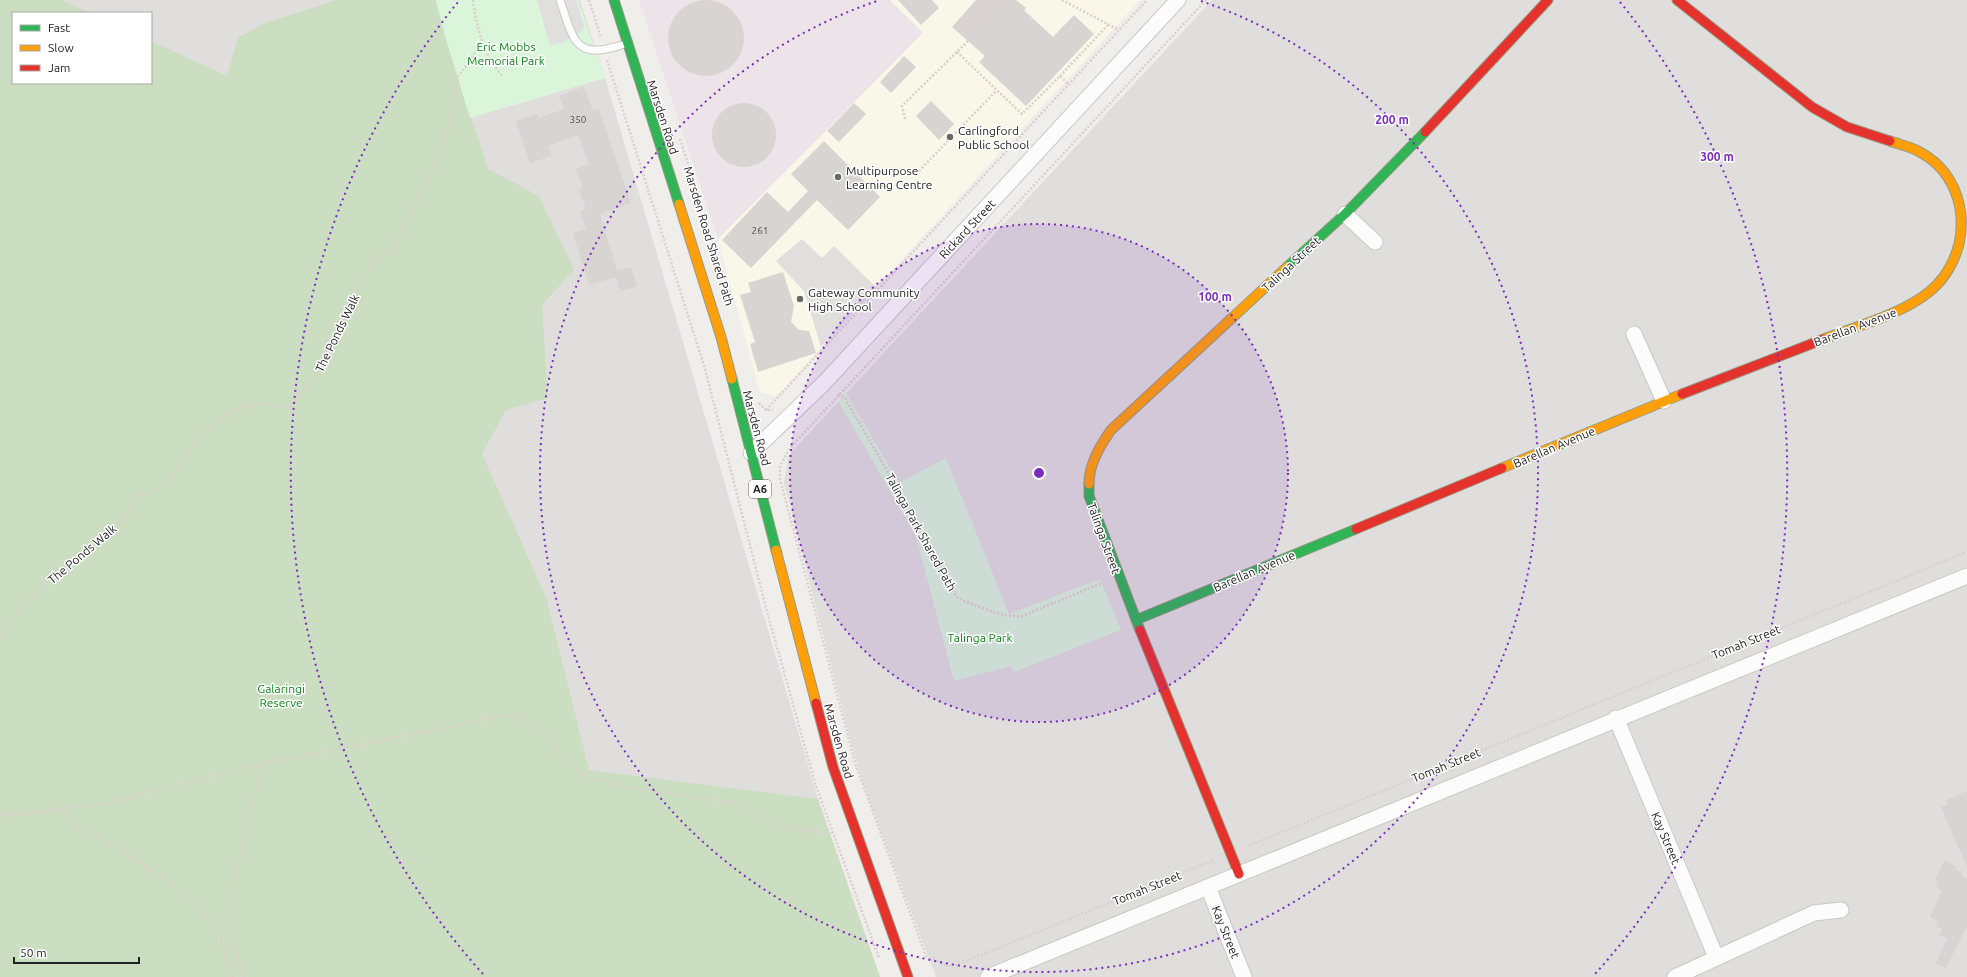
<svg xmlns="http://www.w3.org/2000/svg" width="1967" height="977" font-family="Ubuntu,sans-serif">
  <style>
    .residential { fill: #dfdedc; fill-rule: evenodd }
    .industrial { fill: #ede4e9 }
    .education { fill: #f8f7e8 }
    .forest { fill: #cbdec1 }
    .park { fill: #daf5da }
    .parking { fill: #e0dfde }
    .building { fill: #d7d4d2 }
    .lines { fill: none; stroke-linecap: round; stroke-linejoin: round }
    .lane-casing { stroke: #c9c8c7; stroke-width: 9 }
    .street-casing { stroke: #c9c8c7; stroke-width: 17 }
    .fast-casing { stroke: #999a82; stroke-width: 11 }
    .slow-casing { stroke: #999a82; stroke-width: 11 }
    .jam-casing { stroke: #999a82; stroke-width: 11 }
    .path { stroke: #dccecd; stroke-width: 2.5; stroke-dasharray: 2 2; stroke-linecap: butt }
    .lane { stroke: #fdfcfc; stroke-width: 7 }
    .street { stroke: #fdfcfc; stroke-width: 15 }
    .fast { stroke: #30b455; stroke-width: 9 }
    .slow { stroke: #ff9f0a; stroke-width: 9 }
    .jam { stroke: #e5322d; stroke-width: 9 }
    .ring { fill: none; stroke: #7b2cbf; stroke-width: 2; stroke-dasharray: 2 4 }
    .poi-dot { fill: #6a6968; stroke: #fff; stroke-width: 1.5 }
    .labels { text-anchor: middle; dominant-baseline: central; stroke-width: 3; stroke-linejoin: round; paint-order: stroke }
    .number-label { font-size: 10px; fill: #4f4e4e }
    .shield { fill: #fff; stroke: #646464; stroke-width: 1 }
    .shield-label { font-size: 11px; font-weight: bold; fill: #222 }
    .park-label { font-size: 12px; fill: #0c8416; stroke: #fff }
    .street-label { font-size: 12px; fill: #222; stroke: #fff }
    .poi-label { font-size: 12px; fill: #222; stroke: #fff; text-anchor: start }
    .centre { fill: #7b2cbf; stroke: #fff; stroke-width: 2 }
    .ring-label { font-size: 12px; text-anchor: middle; font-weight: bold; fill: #7b2cbf; stroke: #fff; stroke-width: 3; stroke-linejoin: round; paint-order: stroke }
  </style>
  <rect width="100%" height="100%" fill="#f0eeeb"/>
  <!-- residential -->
  <path class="residential" d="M0,0H580L605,78L818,799L880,977H0ZM13,13H151V83H13Z
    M1212,0H1967V977H936L863,784L850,739L784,483L788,456Z"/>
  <!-- industrial -->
  <path class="industrial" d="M639,0H890L924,33L718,239Z"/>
  <!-- education -->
  <path class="education" d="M890,0H1140L780,392L775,396L770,395L760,392L718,239L923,33Z"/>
  <!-- forest -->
  <path class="forest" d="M0,0H61L90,13H13V83H151V41L227,76L238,38L265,23L337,0H436L445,36L488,169L539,196L574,270L542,305L548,398L506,410L482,454L546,597L589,770L818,799L880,977H0Z"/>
  <!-- park -->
  <path class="park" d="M436,0H578L605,78L470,118L445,36Z
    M846,393L899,483L946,458L1009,614L1100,579L1121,630L1014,672L1011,666L954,681L916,536L838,401Z"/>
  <!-- parking -->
  <path class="parking" d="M537,0H576L584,26L582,31L564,42L550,45Z
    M802,239L822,258L834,246L877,288L821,347L804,291L776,261Z"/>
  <!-- building -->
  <path class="building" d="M668 38a38 38 0 1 1 76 0a38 38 0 1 1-76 0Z
    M898,0H932L939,8L921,25Z
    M976,0H1016L1026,8L1024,10L1053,37L1074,15L1094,34L1026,106L979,62L985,56L952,27Z
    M904,56L916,67L891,93L880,82Z
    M584,87L593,111L599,109L631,203L600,214L617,271L631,267L637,286L620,291L616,277L589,285L573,233L586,229L580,211L586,209L579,190L583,188L576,169L589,164L578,135L548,146L551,156L530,163L516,121L537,114L539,118L564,109L559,96Z
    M931,101L954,124L939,140L916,116Z
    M712 135a32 32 0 1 1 64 0a32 32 0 1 1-64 0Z
    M854,103L866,114L839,142L827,131Z
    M824,141L880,197L848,230L817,200L751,268L722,240L767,192L788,212L808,191L791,174Z
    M783,272L794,306L791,322L799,330L809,331L816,353L758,372L750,344L755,342L740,295L751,292L748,283Z
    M1967,791V867L1941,807L1948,804L1946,800Z
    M1945,860L1957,867L1956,870L1962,873L1963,877L1967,879V926L1946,968L1936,963L1947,939L1939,935L1942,929L1936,926L1939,921L1930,917L1942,891L1935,887L1938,881L1935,880Z"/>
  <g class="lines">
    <!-- lane casing -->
    <g class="lane-casing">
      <path id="lane" d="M560,0C574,42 575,61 625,44"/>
    </g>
    <!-- street casing -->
    <g class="street-casing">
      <path id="street" d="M1345,214L1375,242
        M1634,334L1664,401
        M751,453L824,383L1178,0
        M1616,718L1716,957
        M1208,887L1244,977
        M988,977L1967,576
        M1675,977L1814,913L1841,910"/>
    </g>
    <!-- fast casing -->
    <g class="fast-casing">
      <path id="fast" d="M614,0L679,204
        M1287,267L1345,214L1425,132
        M732,379L776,550
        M1089,484V496L1140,630
        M1136,620L1356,529"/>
    </g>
    <!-- slow casing -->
    <g class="slow-casing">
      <path id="slow" d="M679,204L721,337L732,379
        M1824,339C1857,326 1902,314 1929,292C1944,280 1954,263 1959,244C1967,206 1953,168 1916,150C1908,146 1898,144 1890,141
        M1502,468L1682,394
        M1089,484C1089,464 1100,446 1111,430L1287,267
        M776,550L816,703"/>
    </g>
    <!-- jam casing -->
    <g class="jam-casing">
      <path id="jam" d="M1677,0L1812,107L1847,127L1890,141
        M1425,132L1548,0
        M1682,394L1824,339
        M1356,529L1502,468
        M1140,630L1239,874
        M816,703L833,767L908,977"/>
    </g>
    <!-- path -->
    <path class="path" d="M473,0C475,22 485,61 502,75
      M589,0L601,38
      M1062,0L1119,30
      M1206,0L790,448L780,466V479L856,766L926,956L950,967L986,953L1214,860
      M957,52L1022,114L1060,76L1068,84
      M607,60L705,369L766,608L816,786L879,958
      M1060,76L1109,24
      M905,119L902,106L971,38L964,31L994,0
      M680,139L689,167
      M919,171L996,91
      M838,394L845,398L918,524L956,596L962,600C981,607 1001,618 1022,616L1102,583
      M759,403L766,410H773
      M766,410L1147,0
      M0,638L21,610L48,581L112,533L131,508L139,495L156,491L165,485L180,467L197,441L217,420L251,404L289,407L316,375L373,259L390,253L396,243L434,167L446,138L458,77L483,41
      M63,808L103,804L262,763L310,755L513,714L541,730L558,751L585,778L640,789L736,803L791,830L834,833
      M0,816L63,808L75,826L128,854L180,890L217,927L233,977
      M1248,846L1967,552
      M243,977L237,955L230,900L262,763"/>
    <!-- lane -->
    <use href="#lane" class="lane"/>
    <!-- street -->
    <use href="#street" class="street"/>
    <!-- fast -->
    <use href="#fast" class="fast"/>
    <!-- slow -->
    <use href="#slow" class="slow"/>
    <!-- jam -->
    <use href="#jam" class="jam"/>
  </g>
  <!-- distance rings -->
  <circle cx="1039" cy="473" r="249" fill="#7b2cbf" fill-opacity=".12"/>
  <g class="ring">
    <circle cx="1039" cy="473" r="249"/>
    <path d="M1201 1A499 499 0 1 1 877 1"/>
    <path d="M483 974A748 748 0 0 1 458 2M1620 2A748 748 0 0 1 1595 974"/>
  </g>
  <!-- markers -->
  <g class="poi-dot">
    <circle cx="950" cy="137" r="4"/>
    <circle cx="838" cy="177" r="4"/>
    <circle cx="800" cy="299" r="4"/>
  </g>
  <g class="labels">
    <!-- number labels -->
    <g class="number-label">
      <text x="578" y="119">350</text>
      <text x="760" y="230">261</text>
    </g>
    <!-- shield labels -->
    <rect class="shield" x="749" y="480" width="22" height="18" rx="3"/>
    <g class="shield-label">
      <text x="760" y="489">A6</text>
    </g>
    <!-- park labels -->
    <g class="park-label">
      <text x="506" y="46">Eric Mobbs<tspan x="506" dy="14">Memorial Park</tspan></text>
      <text x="980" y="637">Talinga Park</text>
      <text x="281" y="688">Galaringi<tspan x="281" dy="14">Reserve</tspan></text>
    </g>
    <!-- street labels -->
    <g class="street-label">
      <text transform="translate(663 117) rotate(72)">Marsden Road</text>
      <text transform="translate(967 229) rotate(-47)">Rickard Street</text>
      <text transform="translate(709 236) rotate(73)">Marsden Road Shared Path</text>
      <text transform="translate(1291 264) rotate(-43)">Talinga Street</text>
      <text transform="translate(1855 327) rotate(-21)">Barellan Avenue</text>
      <text transform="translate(337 333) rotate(-64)">The Ponds Walk</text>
      <text transform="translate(757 428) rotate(75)">Marsden Road</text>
      <text transform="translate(1554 447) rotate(-23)">Barellan Avenue</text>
      <text transform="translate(921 532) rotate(61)">Talinga Park Shared Path</text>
      <text transform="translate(1104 538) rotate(70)">Talinga Street</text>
      <text transform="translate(82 554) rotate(-40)">The Ponds Walk</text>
      <text transform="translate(1254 571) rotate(-23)">Barellan Avenue</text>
      <text transform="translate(1746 642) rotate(-22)">Tomah Street</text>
      <text transform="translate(839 741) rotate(74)">Marsden Road</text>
      <text transform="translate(1446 765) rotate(-22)">Tomah Street</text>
      <text transform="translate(1666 838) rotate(67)">Kay Street</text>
      <text transform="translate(1147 888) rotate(-22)">Tomah Street</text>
      <text transform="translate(1226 932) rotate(68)">Kay Street</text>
    </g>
    <!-- poi labels -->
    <g class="poi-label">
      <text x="958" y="130">Carlingford<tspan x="958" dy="14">Public School</tspan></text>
      <text x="846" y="170">Multipurpose<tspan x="846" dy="14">Learning Centre</tspan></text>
      <text x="808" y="292">Gateway Community<tspan x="808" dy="14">High School</tspan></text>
    </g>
  </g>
  <circle cx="1039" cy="473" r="6" class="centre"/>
  <g class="ring-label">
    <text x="1392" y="124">200 m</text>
    <text x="1717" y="161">300 m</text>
    <text x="1215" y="301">100 m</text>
  </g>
  <!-- legend -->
  <rect x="12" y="12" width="140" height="72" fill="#ffffff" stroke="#a7a7a7"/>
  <rect x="20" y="25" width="20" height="6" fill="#30b455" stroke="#a7a7a7"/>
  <text x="48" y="32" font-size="12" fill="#222222">Fast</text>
  <rect x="20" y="45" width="20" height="6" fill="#ff9f0a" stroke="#a7a7a7"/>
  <text x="48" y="52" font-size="12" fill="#222222">Slow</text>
  <rect x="20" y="65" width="20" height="6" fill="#e5322d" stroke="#a7a7a7"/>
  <text x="48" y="72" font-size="12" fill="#222222">Jam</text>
  <!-- scale -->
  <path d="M14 957v6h125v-6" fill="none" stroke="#222222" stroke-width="2"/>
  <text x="20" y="957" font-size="12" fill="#222222" stroke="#ffffff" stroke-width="3" paint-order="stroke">50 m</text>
</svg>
